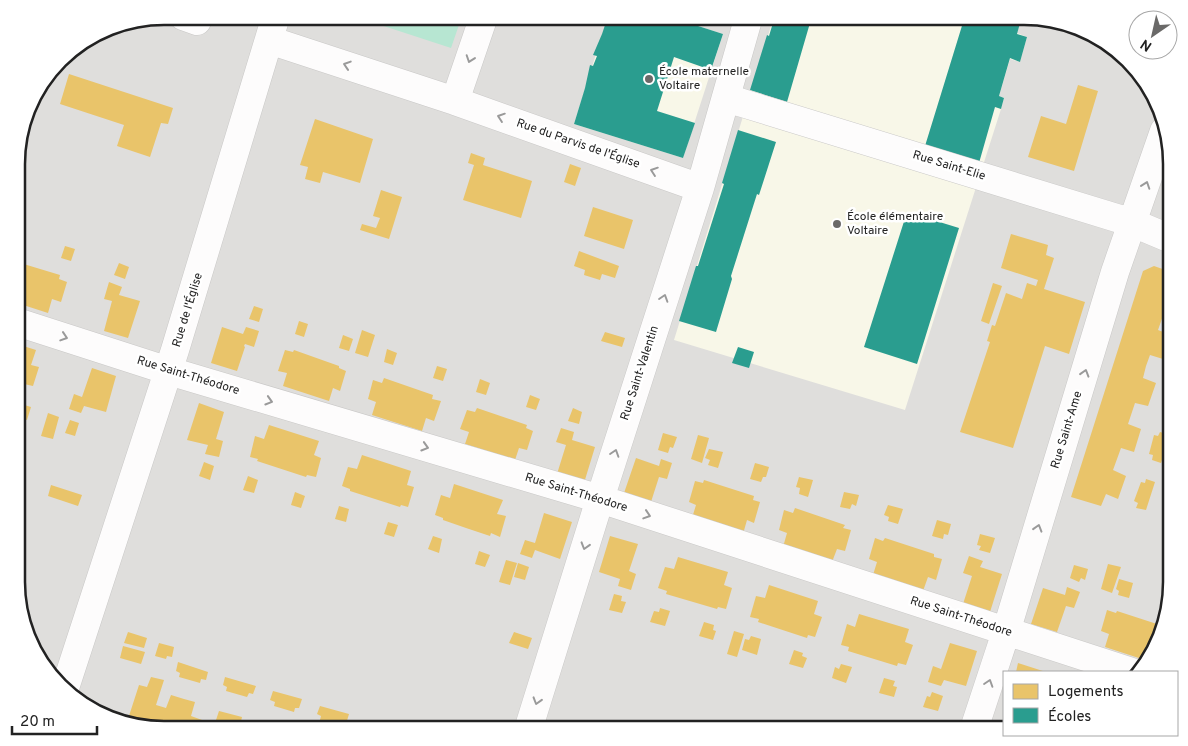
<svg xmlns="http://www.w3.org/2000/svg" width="1188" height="746" font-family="Overpass,sans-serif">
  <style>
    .residential { fill: #dfdedc }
    .education { fill: #f8f7e8 }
    .pitch { fill: #b7e6d2 }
    .homes { fill: #e9c46a }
    .schools { fill: #2a9d8f }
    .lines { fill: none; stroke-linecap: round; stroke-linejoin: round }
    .minor-casing { stroke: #c9c8c7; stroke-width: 29 }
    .minor { stroke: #fdfcfc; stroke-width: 28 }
    .oneway { stroke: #9a9a9a }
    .poi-dot { fill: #6a6968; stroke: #fff; stroke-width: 2 }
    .labels { text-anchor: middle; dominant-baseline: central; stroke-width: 5; stroke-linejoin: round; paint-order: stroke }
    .poi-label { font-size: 12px; fill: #222; stroke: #fff; text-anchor: start }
    .street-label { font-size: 12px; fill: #222; stroke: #fff }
    .rim { fill: none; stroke: #222; stroke-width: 2.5 }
  </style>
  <rect width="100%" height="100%" fill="#f0eeeb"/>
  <!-- residential -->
  <path class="residential" d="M164,16H1024L1106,41L1152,90L1171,154V591L1147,664L1138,672H1004V729L164,730L82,705L41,664L17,601V145L32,99L66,53L108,27Z"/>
  <!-- education -->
  <path class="education" d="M608,16H667L723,34L683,158L574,124Z
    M774,16H1022L1017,33L1027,37L1020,62L1010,59L999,96L1004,98L1001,109L905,410L674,340Z"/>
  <!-- pitch -->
  <path class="pitch" d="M353,16H462L451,48Z"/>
  <!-- homes -->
  <path class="homes" d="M69,74L173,108L168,124L161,123L150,157L117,146L124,125L60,104Z
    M1078,85L1098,91L1074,171L1028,157L1041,116L1066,124Z
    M315,119L373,139L360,183L323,172L320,183L305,179L308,167L300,165Z
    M471,153L485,158L483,165L532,181L521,218L463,200L474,165L468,163Z
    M570,164L581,168L575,186L564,182Z
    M1171,179V220L1168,219L1162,208Z
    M381,190L402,197L389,239L360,230L362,224L376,228L380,218L373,216Z
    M593,207L633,220L624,249L584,236Z
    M1011,234L1048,245L1046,255L1054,258L1044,289L1085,302L1069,354L1045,346L1013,448L960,432L990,342L987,341L992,325L995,326L1006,293L1022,299L1027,283L1036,286L1038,280L1001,268Z
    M65,246L75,249L71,261L61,258Z
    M579,251L619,266L615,278L602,274L600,280L584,275L585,270L574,266Z
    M17,262L60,275L59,279L67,282L61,302L52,299L48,313L17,303Z
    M119,263L129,267L125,279L114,275Z
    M1154,266L1171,272V312L1165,310L1158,330L1171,335L1163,359L1150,355L1146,366L1143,378L1156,383L1148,406L1135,403L1128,424L1141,429L1134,452L1121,448L1113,470L1126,476L1118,499L1106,494L1101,506L1071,497L1143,271Z
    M109,282L122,287L119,295L140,301L128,338L104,331L112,301L104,299Z
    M993,283L1002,286L989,324L981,321Z
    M254,306L263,309L259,322L249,319Z
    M299,321L308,324L304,337L295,334Z
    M222,327L243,334L246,327L259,331L254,347L245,344L244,346L245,347L237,371L211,363Z
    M362,330L375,335L368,357L355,353Z
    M605,332L625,338L622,347L601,341Z
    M343,335L353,339L349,351L339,348Z
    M17,344L36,350L31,365L39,367L33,386L24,384L23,386L17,384Z
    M387,349L397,353L393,365L384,362Z
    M285,350L293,352L294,350L339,366V368L346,371L340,391L333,388L329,401L283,386L287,373L278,371Z
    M437,366L447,369L443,381L433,378Z
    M92,368L116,376L106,412L84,406L81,413L69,409L74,394L82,397Z
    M384,378L433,395L432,399L441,401L434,421L426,418L422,431L372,415L376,402L368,399L373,380L382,383Z
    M480,379L490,383L486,395L476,392Z
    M1169,389H1171V414L1166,413L1167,409L1164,407Z
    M530,395L540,399L536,410L526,407Z
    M199,403L224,412L216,439L223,441L219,457L205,454L208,445L187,440Z
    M21,404L31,407L27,420L17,417Z
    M477,408L527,425L526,428L533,431L527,450L519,448L515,460L465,444L469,432L460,429L467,410L475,412Z
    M573,408L582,412L579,424L568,421Z
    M48,413L59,417L53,439L41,436Z
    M70,420L79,423L75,436L65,433Z
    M269,425L319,441L314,455L321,458L316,477L307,475L306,477L257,461L258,459L250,457L255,436L264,439Z
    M561,428L574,432L572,440L595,447L584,483L557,474L566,445L556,442Z
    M1160,432L1170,435L1161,463L1152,460L1153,455L1149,454L1154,435L1158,436Z
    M663,433L677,437L673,448L670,447L668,453L658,450Z
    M698,435L709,438L702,463L691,459Z
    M709,449L723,452L718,468L708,465L710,460L705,458Z
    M362,455L411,471L407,485L414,487L408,507L401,505L400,507L350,491V489L342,486L348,467L357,469Z
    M636,458L659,466L661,459L672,463L667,479L659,477L650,505L623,496Z
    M204,462L214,466L210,480L199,476Z
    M755,463L769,467L766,477H763L761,482L750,479Z
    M248,476L258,480L254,493L243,490Z
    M799,477L813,480L808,497L799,494L800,488L796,487Z
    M1146,479L1155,482L1146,510L1136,508L1138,503L1134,501L1141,482L1145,483Z
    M704,480L754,496L753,500L760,502L754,523L747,520L743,534L692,518L696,505L689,502L695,481L703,483Z
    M454,484L503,500L497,514L506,516L500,537L491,533L490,536L466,528L443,520V518L435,515L441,495L450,498Z
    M51,485L82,495L78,506L48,496Z
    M295,492L305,496L301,508L291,505Z
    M844,492L859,495L856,506L852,504L850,509L840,507Z
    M888,505L903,509L898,524L888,521L889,517L884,515Z
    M339,506L349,509L346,522L335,519Z
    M795,508L845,525L843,528L851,530L845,551L837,549L832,562L783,547L787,533L779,530L784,510L793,513Z
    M544,513L572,522L560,559L535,550L532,558L520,554L525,540L535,543Z
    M937,520L951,524L948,535L944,534L943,539L932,536Z
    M388,522L398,525L394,537L384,534Z
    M980,534L995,538L990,553L979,550L981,546L977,545Z
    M433,536L442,539L439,553L428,549Z
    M610,536L638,544L629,571L636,574L631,590L618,586L620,579L599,572Z
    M875,538L883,541L885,538L934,554V557L942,559L936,580L928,577L923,591L873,575L877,562L869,559Z
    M479,551L490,555L485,567L475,564Z
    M969,556L983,561L980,567L1002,574L990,612L963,604L972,576L963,573Z
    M678,557L728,572L724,585L732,588L726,609L718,607L717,609L666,594L667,591L658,588L665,567L674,569Z
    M506,560L517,563L510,585L499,582Z
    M518,563L529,567L525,580L514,577Z
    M1108,564L1121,567L1112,593L1101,589Z
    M1074,565L1088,569L1085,580L1081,578L1079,582L1070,578Z
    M1119,579L1133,583L1129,598L1118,595L1119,591L1116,589Z
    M769,585L818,601L814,614L822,617L815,637L808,635L807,638L758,622L759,619L750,617L756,596L765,598Z
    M1067,587L1080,592L1074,608L1066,606L1057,632L1031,624L1043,588L1065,595Z
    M614,594L622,596L621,601L626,602L622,613L609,610Z
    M660,608L670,611L665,626L650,622L654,611L659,612Z
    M1107,610L1116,613L1117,611L1160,625L1148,661L1105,647L1109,634L1101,631Z
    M859,614L909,629L905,642L913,645L906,665L898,663L897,666L848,651L849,647L841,645L847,624L855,627Z
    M704,622L714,625L713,630L716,631L713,640L699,636Z
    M734,631L744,634L737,657L727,654Z
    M128,632L147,638L144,648L124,643Z
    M514,632L532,638L528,649L509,643Z
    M751,636L761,639L757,655L742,650L745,639L749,640Z
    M159,643L174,647L172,657L167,656L166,659L155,656Z
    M950,643L977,651L966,686L944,680L941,686L928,682L933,666L941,669Z
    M123,646L145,652L141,664L120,658Z
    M794,650L803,653L802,656L807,658L803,668L789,664Z
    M178,662L208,672L206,680L201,679L200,683L179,677L180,673L176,671Z
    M1018,663L1046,672H1016Z
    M841,664L852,667L846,683L832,678L835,667L839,669Z
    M151,677L164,680L156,705L166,708L171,695L184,699L195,702L191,716L202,720L215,723L219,711L242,717L239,730H164L128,719L139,685L147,687Z
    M225,677L256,686L253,694L249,693L247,697L226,691L227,687L223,685Z
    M884,678L895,681L893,686L897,687L894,697L879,693Z
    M273,691L302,699L299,708H295L294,712L274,706L275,702L270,700Z
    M932,692L943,696L938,711L923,707L927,696L930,697Z
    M320,706L349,714L346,724L342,723L341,726L320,720L321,716L317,714Z
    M366,720L396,729V730H367L363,729Z"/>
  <!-- schools -->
  <path class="schools" d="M608,16H667L723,34L711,70L674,57L657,111L695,123L683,158L574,124L585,88L590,65L593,66L597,56L593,55L602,34Z
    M775,16H812L787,102L750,90L767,35L769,36Z
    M965,16H1022L1017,34L1027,37L1020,62L1010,58L999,96L1004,98L1001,109L995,107L979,163L925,146Z
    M738,130L776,142L759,195L757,194L731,276L732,279L716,332L679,321L696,266H698L724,184L722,183Z
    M907,212L959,228L917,364L864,347Z
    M738,347L754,352L749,368L732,363Z"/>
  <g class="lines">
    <!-- minor casing -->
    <g class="minor-casing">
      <path id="minor" d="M183,16L197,21
        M269,40L455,101L700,188
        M726,98L1133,223L1171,239
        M455,101L484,16
        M17,322L169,371L600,499L1132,672
        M65,688L175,350L276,16
        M974,729L1006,632L1115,272L1164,131
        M528,730L600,499L700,188L749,16"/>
    </g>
    <!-- minor -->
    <use href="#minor" class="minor"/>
  </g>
  <!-- one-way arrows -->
  <defs><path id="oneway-chevron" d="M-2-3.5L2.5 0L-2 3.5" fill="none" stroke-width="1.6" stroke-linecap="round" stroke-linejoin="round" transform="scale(1.25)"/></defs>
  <g class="oneway">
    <use href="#oneway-chevron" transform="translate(470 59) rotate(109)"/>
    <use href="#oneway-chevron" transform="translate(347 65) rotate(-162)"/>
    <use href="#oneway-chevron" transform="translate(501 117) rotate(-161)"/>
    <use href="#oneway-chevron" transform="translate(654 171) rotate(-161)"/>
    <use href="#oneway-chevron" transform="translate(1146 185) rotate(-71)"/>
    <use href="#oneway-chevron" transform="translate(664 298) rotate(-72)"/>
    <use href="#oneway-chevron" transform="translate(64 337) rotate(18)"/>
    <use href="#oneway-chevron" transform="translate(1085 373) rotate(-73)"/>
    <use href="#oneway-chevron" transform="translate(269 401) rotate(17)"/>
    <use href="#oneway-chevron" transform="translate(425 447) rotate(17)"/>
    <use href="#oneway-chevron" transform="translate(615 453) rotate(-72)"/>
    <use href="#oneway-chevron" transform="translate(647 515) rotate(18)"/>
    <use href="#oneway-chevron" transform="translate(1038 528) rotate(-73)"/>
    <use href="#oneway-chevron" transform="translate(585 546) rotate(107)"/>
    <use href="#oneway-chevron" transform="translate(989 683) rotate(-72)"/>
    <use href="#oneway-chevron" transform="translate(537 701) rotate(107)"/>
  </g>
  <!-- markers -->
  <g class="poi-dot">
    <circle cx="649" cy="79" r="5"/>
    <circle cx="837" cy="224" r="5"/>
  </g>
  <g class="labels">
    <!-- poi labels -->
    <g class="poi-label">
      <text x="659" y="72">École maternelle<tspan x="659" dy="14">Voltaire</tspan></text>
      <text x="847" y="217">École élémentaire<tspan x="847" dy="14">Voltaire</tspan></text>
    </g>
    <!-- street labels -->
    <g class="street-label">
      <text transform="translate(578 144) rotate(19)">Rue du Parvis de l'Église</text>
      <text transform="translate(949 166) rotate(17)">Rue Saint-Elie</text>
      <text transform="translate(188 310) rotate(-73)">Rue de l'Église</text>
      <text transform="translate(640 373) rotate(-72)">Rue Saint-Valentin</text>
      <text transform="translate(188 376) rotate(17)">Rue Saint-Théodore</text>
      <text transform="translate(1067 430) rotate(-73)">Rue Saint-Ame</text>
      <text transform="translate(576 493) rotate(17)">Rue Saint-Théodore</text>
      <text transform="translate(961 617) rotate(18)">Rue Saint-Théodore</text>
    </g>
  </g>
  <!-- crop -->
  <path d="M0 0H1188V746H0ZM164 25H1024A139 139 0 0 1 1163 164V582A139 139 0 0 1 1024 721H164A139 139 0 0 1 25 582V164A139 139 0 0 1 164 25Z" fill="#fff" fill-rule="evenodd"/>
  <path class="rim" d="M164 25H1024A139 139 0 0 1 1163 164V582A139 139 0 0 1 1024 721H164A139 139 0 0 1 25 582V164A139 139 0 0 1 164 25Z"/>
  <!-- legend -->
  <rect x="1003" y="671" width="175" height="65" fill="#ffffff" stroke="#a7a7a7"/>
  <rect x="1013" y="684" width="25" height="15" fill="#e9c46a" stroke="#a7a7a7"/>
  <text x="1048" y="696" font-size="15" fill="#222222">Logements</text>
  <rect x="1013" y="708" width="25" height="15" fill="#2a9d8f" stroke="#a7a7a7"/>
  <text x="1048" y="721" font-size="15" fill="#222222">Écoles</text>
  <!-- north arrow -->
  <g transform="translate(1153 35) rotate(214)"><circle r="24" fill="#ffffff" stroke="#a7a7a7"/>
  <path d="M0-4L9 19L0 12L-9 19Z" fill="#6a6968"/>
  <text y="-8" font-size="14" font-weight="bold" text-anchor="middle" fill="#222222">N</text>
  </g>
  <!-- scale -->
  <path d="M12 726v8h85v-8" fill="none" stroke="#222222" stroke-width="2.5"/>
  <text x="20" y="726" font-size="15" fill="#222222" stroke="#ffffff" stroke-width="4" paint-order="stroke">20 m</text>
</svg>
